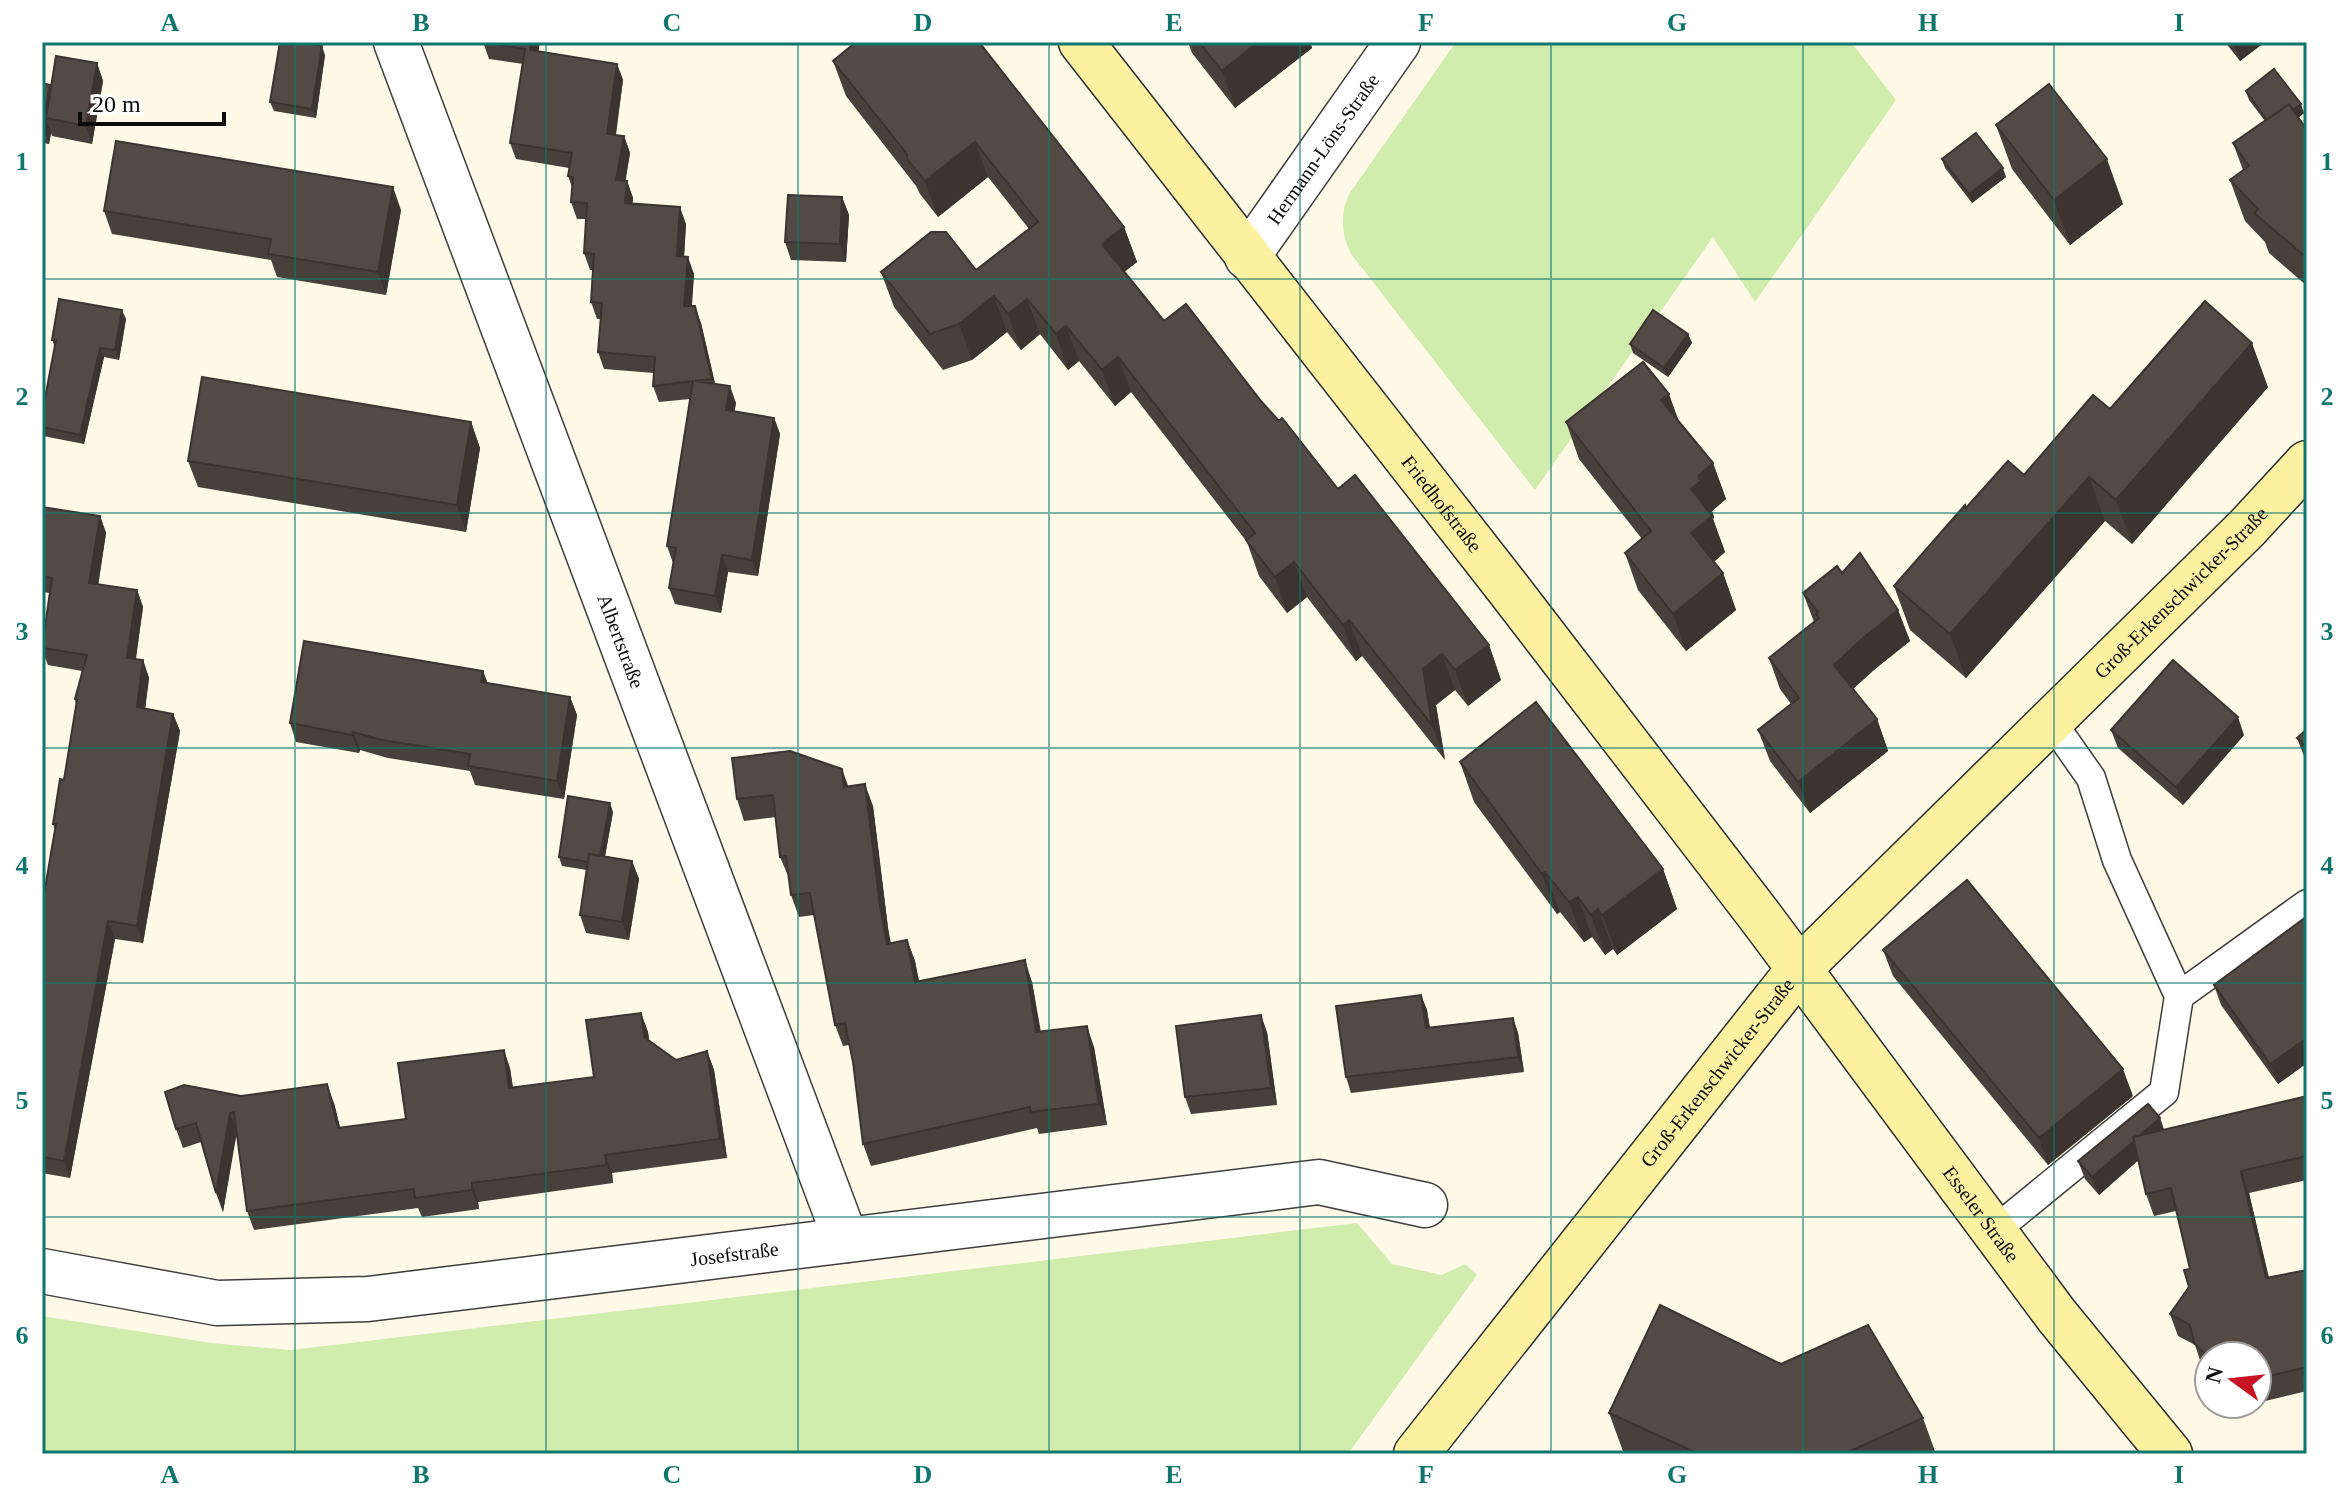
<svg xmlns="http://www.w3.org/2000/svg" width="2349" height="1496" font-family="'Times New Roman',serif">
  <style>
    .green { fill: #d1edad }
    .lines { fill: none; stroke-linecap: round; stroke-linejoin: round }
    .service-casing { stroke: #3d3d3d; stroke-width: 31 }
    .minor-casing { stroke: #3d3d3d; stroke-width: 47 }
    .secondary-casing { stroke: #2c2c2c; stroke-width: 47 }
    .service { stroke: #fff; stroke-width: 28 }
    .minor { stroke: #fff; stroke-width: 44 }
    .secondary { stroke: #fff1a2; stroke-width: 44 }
    .wall { fill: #48403b }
    .shaded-wall { fill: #3b3430 }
    .building { fill: #544a45; stroke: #3b3430; stroke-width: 2 }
    .grid { fill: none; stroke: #0f766e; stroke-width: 2; stroke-opacity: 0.55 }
    .labels { text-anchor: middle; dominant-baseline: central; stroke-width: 8; stroke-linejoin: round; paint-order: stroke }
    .street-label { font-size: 20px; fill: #0a0a0a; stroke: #fff }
    .neatline { fill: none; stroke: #0f766e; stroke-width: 3 }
    .grid-label { font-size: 26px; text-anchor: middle; font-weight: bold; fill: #0f766e }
  </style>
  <rect width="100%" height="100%" fill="#fff9e7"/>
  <!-- green -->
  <path class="green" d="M1456,42H1851L1896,100L1755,302L1713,237L1535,490L1351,254C1341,233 1340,215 1349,194Z
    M1357,1223L1392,1264L1442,1275L1465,1264L1477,1275L1348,1454H42V1316L211,1343L291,1350Z"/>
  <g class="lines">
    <!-- service casing -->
    <g class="service-casing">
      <path id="service" d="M2051,721L2091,778L2117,860L2179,996L2307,904
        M1994,1231L2164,1092L2179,996"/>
    </g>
    <!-- minor casing -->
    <g class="minor-casing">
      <g id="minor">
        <path id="s1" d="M396,42L846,1240"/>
        <path id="s2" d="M1247,257L1398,42"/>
        <path id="s3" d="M42,1271L217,1303L368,1299L1319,1182L1425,1205"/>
      </g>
    </g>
    <!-- secondary casing -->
    <g class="secondary-casing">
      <g id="secondary">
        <path id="s4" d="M1081,42L1507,587L1762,919L2057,1316L2170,1454"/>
        <path id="s5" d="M1416,1454L1799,969L2247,528L2307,463"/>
      </g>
    </g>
    <!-- service -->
    <use href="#service" class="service"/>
    <!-- minor -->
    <use href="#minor" class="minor"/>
    <!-- secondary -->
    <use href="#secondary" class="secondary"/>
  </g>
  <!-- wall -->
  <path class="wall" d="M483,42H540L538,51L617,64L623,80L616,135L624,136L630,153L625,181H627L633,198L632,204L686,224L684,257L694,274L692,306L701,323L715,384L736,403L734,411L774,418L780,434L758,576L728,572L721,613L675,604L669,588L673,563L667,546L690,399L659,402L653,386L654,373L604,369L598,352L601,319H597L591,302L593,270H590L584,253L586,219H577L571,202L572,187L568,176L569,168L516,159L510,143L523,64L489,59Z
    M1188,42H1310L1312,48L1235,108L1192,53Z
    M2225,42H2265L2240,61Z
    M325,55L316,118L274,111L270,102Z
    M833,61L1124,227L1137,262L1124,272L1164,321L1261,401L1338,489L1489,645L1501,680L1468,706L1455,690L1436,705L1445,760L1362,656L1356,661L1307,597L1287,613L1259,576L1247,542L1131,392L1115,406L1079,361L1068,370L1040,334L1021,350L1007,332L972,360L943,370L894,307L881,272L976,270L1029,229L988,177L938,217L920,194L916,186L846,96Z
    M97,63L103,81L92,144L52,136L51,133L49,144L42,143V83L51,88Z
    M2246,91L2304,113L2298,118L2307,130V286L2269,253L2265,242L2245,221L2230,180L2243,170L2233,143L2265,121L2249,100Z
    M1996,125L2123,204L2070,245L2012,169Z
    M1942,159L2006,177L1972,203L1945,168Z
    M842,197L849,215L846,262L791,260L785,242Z
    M401,210L386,295L277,277L271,260L112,234L104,211Z
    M126,319L119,360L104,357L84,444L43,436L42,414L55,347L52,340Z
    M1688,334L1692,343L1668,377L1633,353L1630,344Z
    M2268,387L2132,544L2105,521L1966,678L1910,630L1894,586L1966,508L2024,475L2110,409Z
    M471,422L480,448L466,532L198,487L188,461Z
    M1566,422L1680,423L1713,463L1726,499L1712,511L1714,517L1713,519L1725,552L1714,562L1723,573L1736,610L1686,651L1638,590L1625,553L1642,539L1579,459Z
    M42,507L100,516L106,533L98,584L137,590L143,607L136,659L143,660L149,678L145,709L173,714L180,731L143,943L115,939L70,1178L42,1173V906L55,830L53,824L64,780L76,704L75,699L82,671L48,665L42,650L50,593L42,592Z
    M1842,573L1898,610L1910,641L1875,669L1853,689L1877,719L1888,751L1810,813L1770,761L1758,730L1791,704L1780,689L1769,658L1814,622L1803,593Z
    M483,671L487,683L570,697L577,715L564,799L475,785L470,771L388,758L360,750L359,753L296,742L290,723Z
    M2307,729V759L2304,756L2297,738Z
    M2111,730L2244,735L2183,805L2118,748Z
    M1460,762L1663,869L1677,909L1617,955L1613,949L1605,955L1592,937L1584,942L1560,912L1557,914L1474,802Z
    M848,786L873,806L888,928L890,943L907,940L915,961L919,981L1032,982L1041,1032L1094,1047L1107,1125L1039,1134L1037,1128L871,1166L863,1144L853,1062L849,1045L843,1046L835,1025L814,915L799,917L791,895L789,878L780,857L776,817L744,821L737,799Z
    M613,812L605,856L632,861L639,879L629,940L586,933L580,915L587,870L562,866L559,857Z
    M2307,918V1063L2278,1084L2221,1005L2214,985Z
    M1883,950L2133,1096L2048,1165L1893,976Z
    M1421,995L1427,1010L1430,1028L1513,1018L1518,1033L1524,1072L1351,1093L1346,1077Z
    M641,1013L648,1032L649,1040L676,1060L707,1051L714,1070L727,1158L612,1173L613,1183L478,1202L479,1209L422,1217L418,1208L254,1230L247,1211L236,1132L223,1212L201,1142L183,1148L176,1129L241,1096L334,1103L340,1128L406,1119L510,1068L513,1087L594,1077Z
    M1267,1032L1277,1105L1191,1114L1185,1097Z
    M2307,1096V1180L2249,1193L2269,1278L2307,1270V1391L2257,1403V1356H2209V1372L2202,1366L2195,1345L2178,1336L2170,1314L2189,1287L2190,1269L2176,1211L2154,1216L2146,1194L2138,1160L2099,1195L2085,1179L2078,1161L2160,1118L2164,1130Z
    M1781,1364L1923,1418L1936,1454H1624L1609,1413Z"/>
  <!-- shaded-wall -->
  <path class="shaded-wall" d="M531,42H540L536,66L530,50Z
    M1258,42H1310L1312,48L1235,108L1222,71Z
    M2233,42H2265L2240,61Z
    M322,46L325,55L316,118L312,109Z
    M97,63L103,81L92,144L86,126Z
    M617,64L623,80L613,151L607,134Z
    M50,85L56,103L46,118L51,133L49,144L43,126Z
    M2301,104L2304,113L2276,136L2272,127Z
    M624,136L630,153L623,197L616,180Z
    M975,142L988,177L938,217L925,181Z
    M2107,159L2123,204L2070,245L2054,200Z
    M2003,168L2006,177L1972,203L1969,194Z
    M627,181L633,198L631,220L625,203Z
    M393,187L401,210L386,295L378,272Z
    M842,197L849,215L846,262L840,244Z
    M680,207L686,224L683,273L677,256Z
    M1124,227L1137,262L1115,279L1102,244Z
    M688,257L694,274L690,322L684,306Z
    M994,296L1007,332L972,360L959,324Z
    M1027,299L1040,334L1021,350L1008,314Z
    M695,306L701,323L718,396L712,379Z
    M122,310L126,319L119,360L115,350Z
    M1066,326L1079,361L1068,370L1056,334Z
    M1688,334L1692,343L1668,377L1664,368Z
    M2252,343L2268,387L2132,544L2116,500Z
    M100,348L104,357L84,444L80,435Z
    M1118,357L1131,392L1115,406L1102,370Z
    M730,386L736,403L732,427L726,410Z
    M1669,394L1682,430L1661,400Z
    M774,418L780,434L758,576L752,560Z
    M471,422L480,448L466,532L457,505Z
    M1713,463L1726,499L1712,511L1714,517L1713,519L1725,552L1705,569L1691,533V489L1698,476Z
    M2089,477L2105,521L1966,678L1950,634Z
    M100,516L106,533L96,600L89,583Z
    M722,555L728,572L721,613L715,596Z
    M1294,562L1307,597L1287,613L1275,577Z
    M1723,573L1736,610L1686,651L1673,614Z
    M137,590L143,607L133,676L127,658Z
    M1898,610L1910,641L1875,669L1845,696L1834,665L1863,638Z
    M1349,620L1362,656L1356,661L1343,625Z
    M1489,645L1501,680L1468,706L1455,670Z
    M1442,654L1455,690L1436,705L1445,760L1432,725L1423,669Z
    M143,660L149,678L143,725L137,707Z
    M483,671L490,689L481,682Z
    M570,697L577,715L564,799L557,781Z
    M173,714L180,731L143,943L137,926Z
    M2238,717L2244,735L2183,805L2176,787Z
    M1877,719L1888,751L1810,813L1798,782Z
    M353,732L360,750L359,753L352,735Z
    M842,769L850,791L844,787Z
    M865,784L873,806L888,928L895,965L887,944L880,906Z
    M610,803L613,812L602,873L599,863Z
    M632,861L639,879L629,940L622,922Z
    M1663,869L1677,909L1617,955L1602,915Z
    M1545,872L1560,912L1557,914L1542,874Z
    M1578,897L1592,937L1584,942L1569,902Z
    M1598,909L1613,949L1605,955L1591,915Z
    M108,921L115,939L70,1178L64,1161Z
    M907,940L915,961L923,1003L915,982Z
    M1025,960L1032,982L1044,1054L1036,1032Z
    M1421,995L1427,1010L1432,1044L1426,1028Z
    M641,1013L648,1032L651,1055L644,1037Z
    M1261,1015L1267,1032L1277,1105L1271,1088Z
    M1513,1018L1518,1033L1524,1072L1518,1057Z
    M1087,1026L1094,1047L1107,1125L1099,1104Z
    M2307,1038V1063L2278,1084L2270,1064Z
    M504,1050L510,1068L515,1107L509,1088Z
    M707,1051L714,1070L727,1158L720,1139Z
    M2123,1069L2133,1096L2048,1165L2039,1138Z
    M327,1084L334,1103L345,1147L338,1128Z
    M230,1113L237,1132L223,1212L216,1193Z
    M2160,1118L2166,1136L2099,1195L2092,1177Z
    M605,1155L612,1173L613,1183L607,1165Z
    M2241,1171L2249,1193L2274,1301L2266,1278Z
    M472,1183L478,1202L479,1209L472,1190Z"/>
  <!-- building -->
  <path class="building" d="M280,42H296L322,46L312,109L270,102Z
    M483,42H531L530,50L617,64L607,134L624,136L616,180L627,181L625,203L680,207L677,256L688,257L684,306H695L712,379L695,381L730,386L726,410L774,418L752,560L722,555L715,596L669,588L676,548L667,546L693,381L653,386L655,357L598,352L602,303L591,302L594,254L584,253L587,203L571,202L573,177L568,176L572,153L510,143L525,49Z
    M856,42H979L1124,227L1102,244L1164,321L1186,304L1261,401L1279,421L1282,418L1338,489L1355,475L1489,645L1455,670L1442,654L1423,669L1432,725L1349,620L1343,625L1294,562L1275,577L1246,540L1255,533L1118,357L1102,370L1066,326L1056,334L1027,299L1008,314L994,296L959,324L930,334L881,272L931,232H946L976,270L1038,222L975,142L925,181L907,159V154L833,61Z
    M1199,42H1258L1222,71Z
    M56,56L97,63L86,126L46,118Z
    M2274,69L2301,104L2293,110L2289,104L2267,120L2246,91Z
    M42,83L50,85L43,126H42Z
    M2049,84L2107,159L2054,200L1996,125Z
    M2289,104L2307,130V258L2254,213L2258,209L2230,180L2249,166L2233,143Z
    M1976,133L2003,168L1969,194L1942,159Z
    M116,141L393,187L378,272L268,254L271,239L104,211Z
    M788,195L842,197L840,244L785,242Z
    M59,299L122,310L115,350L100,348L80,435L42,427V414L56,340H52Z
    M2205,301L2252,343L2116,500L2089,477L1950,634L1894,586L1965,505L1966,508L2008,461L2024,475L2093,395L2110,409Z
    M1653,310L1688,334L1664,368L1630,344Z
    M1643,362L1669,394L1661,400L1713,463L1698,476L1701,481L1691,489L1712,516L1691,533L1723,573L1673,614L1625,553L1651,531L1566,422Z
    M202,377L471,422L457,505L188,461Z
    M42,507L100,516L89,583L137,590L127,658L143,660L137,707L173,714L137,926L108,921L64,1161L42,1157V906L56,824H53L60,779L64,780L77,700L75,699L87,655L42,648L52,578L42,576Z
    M1860,553L1898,610L1863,638L1834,665L1877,719L1798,782L1758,730L1799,698L1769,658L1819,618L1816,614L1818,612L1803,593L1837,566L1842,573Z
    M304,641L483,671L481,682L570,697L557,781L468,766L470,754L382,740L353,732L352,735L290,723Z
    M2173,660L2238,717L2176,787L2111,730Z
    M1536,702L1663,869L1602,915L1598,909L1591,915L1578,897L1569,902L1545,872L1542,874L1460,762Z
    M2307,729V748L2297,738Z
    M790,751L842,769L844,787L865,784L880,906L887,944L907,940L915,982L1025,960L1036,1032L1087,1026L1099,1104L1031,1112L1030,1107L863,1144L853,1062L845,1023L835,1025L810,893L791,895L786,856L780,857L773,795L737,799L732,758Z
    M568,796L610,803L600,856L589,854L588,862L559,857Z
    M589,854L632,861L622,922L580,915Z
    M1967,880L2123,1069L2039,1138L1883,950Z
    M2306,917L2307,1038L2270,1064L2214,985Z
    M1421,995L1426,1028L1513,1018L1518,1057L1346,1077L1336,1006Z
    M641,1013L644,1037L676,1060L707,1051L720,1139L605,1155L607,1165L472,1183V1190L415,1198L414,1189L247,1211L234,1112L230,1113L216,1193L196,1123L176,1129L165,1092L184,1085L241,1096L327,1084L338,1128L406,1119L398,1063L504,1050L509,1088L594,1077L586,1020Z
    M1261,1015L1271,1088L1185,1097L1176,1026Z
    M2307,1096V1156L2241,1171L2266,1278L2307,1270V1367L2257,1379V1356L2209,1357L2194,1343L2190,1325L2170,1314L2189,1287L2184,1270L2190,1269L2171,1188L2146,1194L2133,1137Z
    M2148,1104L2160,1118L2139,1136L2133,1137L2134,1141L2092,1177L2078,1161Z
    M1660,1305L1781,1364L1868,1325L1923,1418L1844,1454H1699L1609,1413Z"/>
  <!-- grid -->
  <path class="grid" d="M295,42V1454M546,42V1454M798,42V1454M1049,42V1454M1300,42V1454M1551,42V1454M1803,42V1454M2054,42V1454M42,279H2307M42,513H2307M42,748H2307M42,983H2307M42,1217H2307"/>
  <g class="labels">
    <!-- street labels -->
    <g class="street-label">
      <text stroke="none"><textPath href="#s2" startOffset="132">Hermann-Löns-Straße</textPath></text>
      <text stroke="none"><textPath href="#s4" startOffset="586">Friedhofstraße</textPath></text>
      <text stroke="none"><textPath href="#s5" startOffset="1154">Groß-Erkenschwicker-Straße</textPath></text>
      <text stroke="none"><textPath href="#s1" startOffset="640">Albertstraße</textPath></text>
      <text stroke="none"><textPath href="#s5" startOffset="486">Groß-Erkenschwicker-Straße</textPath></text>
      <text stroke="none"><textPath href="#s4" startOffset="1478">Esseler Straße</textPath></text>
      <text stroke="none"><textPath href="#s3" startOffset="698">Josefstraße</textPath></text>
    </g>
  </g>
  <!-- border -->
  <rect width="2349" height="1496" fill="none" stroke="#ffffff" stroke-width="88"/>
  <!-- north arrow -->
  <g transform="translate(2233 1380) rotate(285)"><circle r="38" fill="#ffffff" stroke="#9d9d9d" stroke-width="2"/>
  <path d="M0-6L14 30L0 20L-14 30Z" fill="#c71525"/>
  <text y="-12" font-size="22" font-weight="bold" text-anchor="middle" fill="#0a0a0a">N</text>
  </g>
  <!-- scale -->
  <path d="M80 112v12h144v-12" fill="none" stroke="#0a0a0a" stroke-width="4"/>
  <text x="92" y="112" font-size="24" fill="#0a0a0a" stroke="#ffffff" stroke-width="6" paint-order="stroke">20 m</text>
  <rect x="44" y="44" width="2261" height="1408" class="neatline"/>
  <g class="grid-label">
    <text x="170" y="31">A</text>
    <text x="421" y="31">B</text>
    <text x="672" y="31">C</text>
    <text x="923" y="31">D</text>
    <text x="1174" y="31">E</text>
    <text x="1426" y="31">F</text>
    <text x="1677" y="31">G</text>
    <text x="1928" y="31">H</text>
    <text x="2179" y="31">I</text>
    <text x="22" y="170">1</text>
    <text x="2327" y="170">1</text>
    <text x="22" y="405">2</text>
    <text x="2327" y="405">2</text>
    <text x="22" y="640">3</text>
    <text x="2327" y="640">3</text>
    <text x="22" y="874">4</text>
    <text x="2327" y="874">4</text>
    <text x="22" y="1109">5</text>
    <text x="2327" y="1109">5</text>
    <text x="22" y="1344">6</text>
    <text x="2327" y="1344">6</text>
    <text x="170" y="1483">A</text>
    <text x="421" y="1483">B</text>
    <text x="672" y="1483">C</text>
    <text x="923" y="1483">D</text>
    <text x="1174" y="1483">E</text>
    <text x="1426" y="1483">F</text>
    <text x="1677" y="1483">G</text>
    <text x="1928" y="1483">H</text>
    <text x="2179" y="1483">I</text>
  </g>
</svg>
